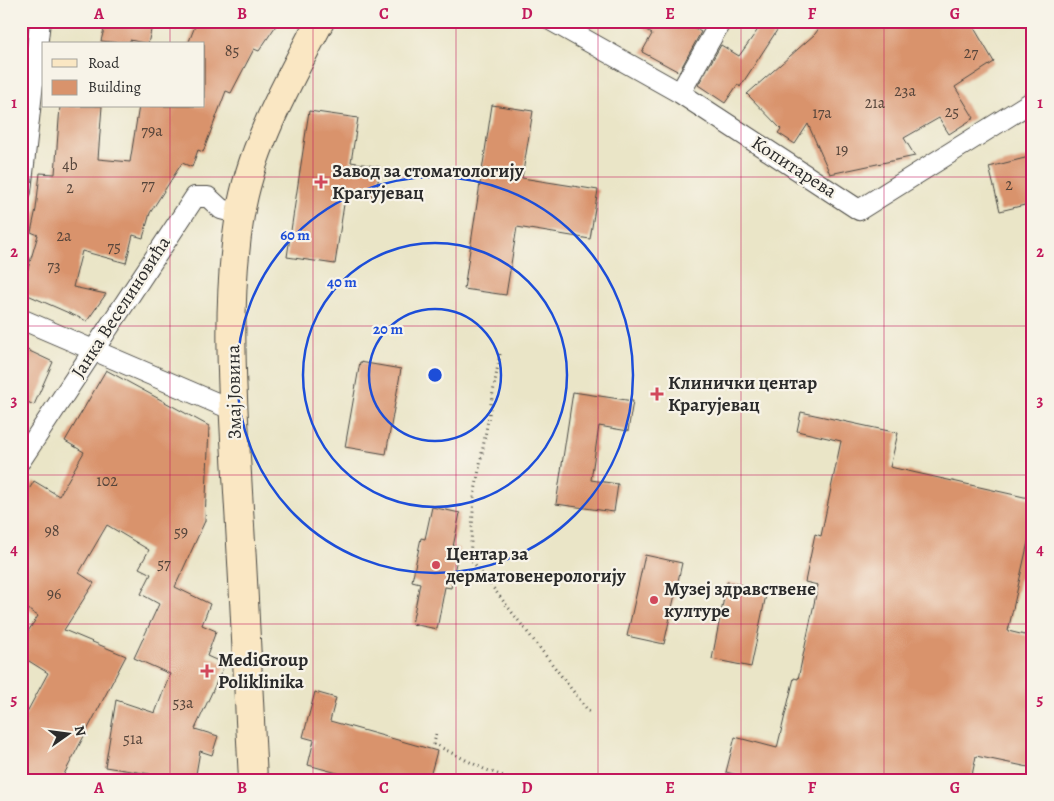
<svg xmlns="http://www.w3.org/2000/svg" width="1054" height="801" font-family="Alegreya,serif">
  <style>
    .building { fill: #d9936c }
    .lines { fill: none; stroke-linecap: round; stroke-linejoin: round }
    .minor-casing { stroke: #484742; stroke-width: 22 }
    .secondary-casing { stroke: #484742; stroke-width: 30 }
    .path { stroke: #484742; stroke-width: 3; stroke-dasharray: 1 4; stroke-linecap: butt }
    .minor { stroke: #fff; stroke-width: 20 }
    .secondary { stroke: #fae7c3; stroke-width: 28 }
    .grid { fill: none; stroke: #c2185b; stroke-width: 1; stroke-opacity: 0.55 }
    .ring { fill: none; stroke: #1d4ed8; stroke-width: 2.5 }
    .poi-dot { fill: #d1495b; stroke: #f7f3e8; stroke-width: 2 }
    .labels { text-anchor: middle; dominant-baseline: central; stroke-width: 4.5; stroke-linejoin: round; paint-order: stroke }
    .number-label { font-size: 16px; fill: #56453b }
    .street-label { font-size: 19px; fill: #2b2b2b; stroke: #f7f3e8 }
    .poi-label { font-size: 19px; font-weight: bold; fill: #2b2b2b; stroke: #f7f3e8; text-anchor: start }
    .centre { fill: #1d4ed8; stroke: #f7f3e8; stroke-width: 2.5 }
    .ring-label { font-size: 15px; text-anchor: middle; font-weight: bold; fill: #1d4ed8; stroke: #f7f3e8; stroke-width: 4.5; stroke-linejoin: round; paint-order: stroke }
    .neatline { fill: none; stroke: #c2185b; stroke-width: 2 }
    .grid-label { font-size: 16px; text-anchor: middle; font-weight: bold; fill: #c2185b }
  </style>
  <rect width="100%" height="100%" fill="#f7f3e8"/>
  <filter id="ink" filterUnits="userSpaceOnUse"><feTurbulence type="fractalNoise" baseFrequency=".02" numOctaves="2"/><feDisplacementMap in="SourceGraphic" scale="10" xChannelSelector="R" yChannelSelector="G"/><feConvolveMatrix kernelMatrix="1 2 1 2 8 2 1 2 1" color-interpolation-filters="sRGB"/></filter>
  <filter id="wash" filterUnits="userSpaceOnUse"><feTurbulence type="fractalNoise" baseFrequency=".0096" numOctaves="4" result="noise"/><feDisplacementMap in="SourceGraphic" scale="20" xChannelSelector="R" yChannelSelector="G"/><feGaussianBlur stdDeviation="1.12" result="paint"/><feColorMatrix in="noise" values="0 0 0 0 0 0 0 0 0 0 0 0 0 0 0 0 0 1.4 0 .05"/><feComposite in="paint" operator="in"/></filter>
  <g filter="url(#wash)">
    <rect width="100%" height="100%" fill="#eae5c7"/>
    <g id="blocks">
      <!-- building -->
      <path class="building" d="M106,21H153L148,44L130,40L129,44L101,41Z
        M197,21H279L259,51L254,49L231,93L226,91L203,152L198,150L192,167L182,163L150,213L143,238L133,235L126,263L82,251L73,287L106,294L87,321L21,292L38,235L31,232L36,209L40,173L55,174L60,106H102L98,159L130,162L139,106H204V44H188Z
        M633,21H684L701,32L679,72L642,52L652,34Z
        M764,21H783L740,87L738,84L725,103L698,85L721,45L739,56Z
        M824,21H970L994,62L955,87L974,118L949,134L939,118L904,138L915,156L830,174L808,124L795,144L778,133L781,129L747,94L815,34Z
        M492,105L533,111L522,178L598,190L590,239L517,227L506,295L464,289Z
        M309,111L358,118L351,162L380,167L376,196L346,191L335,264L287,257Z
        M1033,156V203L1000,211L989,167Z
        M21,347L53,362L34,405L21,399Z
        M360,362L401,369L386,454L345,447Z
        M106,370L209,426L205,521L175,587L210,604L202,625L216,631L207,656L225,664L195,729L218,736L212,755L200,751L195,780H149L150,774L105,767L116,700L155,713L170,674L134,658L159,604L141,594L151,574L139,568L149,550L107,525L79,573L94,583L64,630L126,656L61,780H21V723L48,673L21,656V642L38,616L21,605V503L34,481L59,496L84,452L65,441Z
        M573,392L633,401L628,431L599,426L591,480L618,484L614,512L556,504Z
        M801,412L898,433L890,467L1033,499V520L1008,631L1033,637V768L976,756L971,780H758L726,772L735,737L777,748L794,678L798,679L818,585L805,582L815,534L821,536L841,441L797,431Z
        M432,507L460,513L453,547L459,548L451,588L445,587L437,629L412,624L420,583L412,581L421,538L425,539Z
        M645,555L682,563L664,644L627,636Z
        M727,582L767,590L751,667L712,659Z
        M315,692L336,698L330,721L437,751L429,780H363L308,765L314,740L303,737Z"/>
    </g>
  </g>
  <g filter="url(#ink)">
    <use href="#blocks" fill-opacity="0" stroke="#484742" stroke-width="1"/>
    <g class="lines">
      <!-- minor casing -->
      <g class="minor-casing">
        <path id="minor" d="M552,21L680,93L859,210L1033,101
          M680,93L721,21
          M21,191L40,21
          M21,319L233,410
          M21,460L195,197H208L221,209L240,214"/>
      </g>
      <!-- secondary casing -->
      <g class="secondary-casing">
        <path id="secondary" d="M253,780C248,684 244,588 238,492C233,401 225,306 240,215C251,146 288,83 320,21"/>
      </g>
      <!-- path -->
      <path class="path" d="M500,354L474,497L470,558L590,713
        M436,734L434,744L484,769L514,780"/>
      <!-- minor -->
      <use href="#minor" class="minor"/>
      <!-- secondary -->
      <use href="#secondary" class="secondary"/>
    </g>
  </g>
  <!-- grid -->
  <path class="grid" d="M170,21V44M313,21V780M456,21V780M598,21V780M741,21V780M884,21V780M170,106V780M21,177H1033M21,326H1033M21,475H1033M21,624H1033"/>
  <!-- distance rings -->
  <g class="ring">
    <circle cx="435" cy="375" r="66"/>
    <circle cx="435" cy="375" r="132"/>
    <circle cx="435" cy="375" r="198"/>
  </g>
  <!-- markers -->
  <g class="poi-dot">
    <path d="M318.5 174.5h5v5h5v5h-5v5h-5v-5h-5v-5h5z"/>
    <path d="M654.5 386.5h5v5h5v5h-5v5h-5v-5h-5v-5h5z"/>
    <circle cx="436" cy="565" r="5"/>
    <circle cx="654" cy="600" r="5"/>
    <path d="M204.5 663.5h5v5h5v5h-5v5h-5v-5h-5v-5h5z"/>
  </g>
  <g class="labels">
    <!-- number labels -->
    <g class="number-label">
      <text x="232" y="51">85</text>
      <text x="971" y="53">27</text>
      <text x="905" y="91">23a</text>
      <text x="875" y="103">21a</text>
      <text x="952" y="112">25</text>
      <text x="822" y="113">17a</text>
      <text x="152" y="131">79a</text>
      <text x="842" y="150">19</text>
      <text x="70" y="165">4b</text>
      <text x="148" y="185">77</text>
      <text x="1009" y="185">2</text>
      <text x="70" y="188">2</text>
      <text x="64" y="236">2a</text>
      <text x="114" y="247">75</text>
      <text x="54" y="266">73</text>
      <text x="107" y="481">102</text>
      <text x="52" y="531">98</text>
      <text x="181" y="532">59</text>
      <text x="164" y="564">57</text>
      <text x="54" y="594">96</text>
      <text x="183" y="703">53a</text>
      <text x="133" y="739">51a</text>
    </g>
    <!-- street labels -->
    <g class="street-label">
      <text transform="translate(794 167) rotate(33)">Копитарева</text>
      <text transform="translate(121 307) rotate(-57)">Јанка Веселиновића</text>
      <text transform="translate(234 392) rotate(-91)">Змај Јовина</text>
    </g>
    <!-- poi labels -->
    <g class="poi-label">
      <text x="332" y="171">Завод за стоматологију<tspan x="332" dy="22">Крагујевац</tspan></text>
      <text x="668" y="383">Клинички центар<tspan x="668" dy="22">Крагујевац</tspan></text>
      <text x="446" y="554">Центар за<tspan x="446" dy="22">дерматовенерологију</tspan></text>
      <text x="664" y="589">Музеј здравствене<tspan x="664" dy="22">културе</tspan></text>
      <text x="218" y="660">MediGroup<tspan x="218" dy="22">Poliklinika</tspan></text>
    </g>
  </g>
  <circle cx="435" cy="375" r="8" class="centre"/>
  <g class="ring-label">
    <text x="295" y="240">60 m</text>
    <text x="342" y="287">40 m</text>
    <text x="388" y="334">20 m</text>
  </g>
  <!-- margin -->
  <rect width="1054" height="801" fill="none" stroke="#f7f3e8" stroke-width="55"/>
  <!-- legend -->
  <rect x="42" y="42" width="162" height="65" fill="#f7f3e8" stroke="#a5a39c"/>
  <rect x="52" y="59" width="25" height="8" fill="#fae7c3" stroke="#a5a39c"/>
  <text x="88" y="68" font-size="15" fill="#2b2b2b">Road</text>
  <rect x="52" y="80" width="25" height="15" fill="#d9936c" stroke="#a5a39c"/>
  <text x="88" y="92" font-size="15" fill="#2b2b2b">Building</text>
  <!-- north arrow -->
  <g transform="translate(68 734) rotate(76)" stroke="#f7f3e8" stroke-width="4" paint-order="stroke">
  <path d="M0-4L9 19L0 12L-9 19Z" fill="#2b2b2b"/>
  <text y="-8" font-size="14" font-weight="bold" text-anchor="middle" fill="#2b2b2b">N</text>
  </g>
  <rect x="28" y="28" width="998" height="746" class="neatline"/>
  <g class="grid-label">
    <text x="99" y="19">A</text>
    <text x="242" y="19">B</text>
    <text x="384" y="19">C</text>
    <text x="527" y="19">D</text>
    <text x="670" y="19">E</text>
    <text x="812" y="19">F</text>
    <text x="955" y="19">G</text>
    <text x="14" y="108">1</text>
    <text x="1040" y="108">1</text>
    <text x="14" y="257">2</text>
    <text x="1040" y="257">2</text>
    <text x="14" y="406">3</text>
    <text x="1040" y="406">3</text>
    <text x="14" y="555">4</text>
    <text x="1040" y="555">4</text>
    <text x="14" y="705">5</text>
    <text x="1040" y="705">5</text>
    <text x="99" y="793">A</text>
    <text x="242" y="793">B</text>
    <text x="384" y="793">C</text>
    <text x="527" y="793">D</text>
    <text x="670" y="793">E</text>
    <text x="812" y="793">F</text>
    <text x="955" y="793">G</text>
  </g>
</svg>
